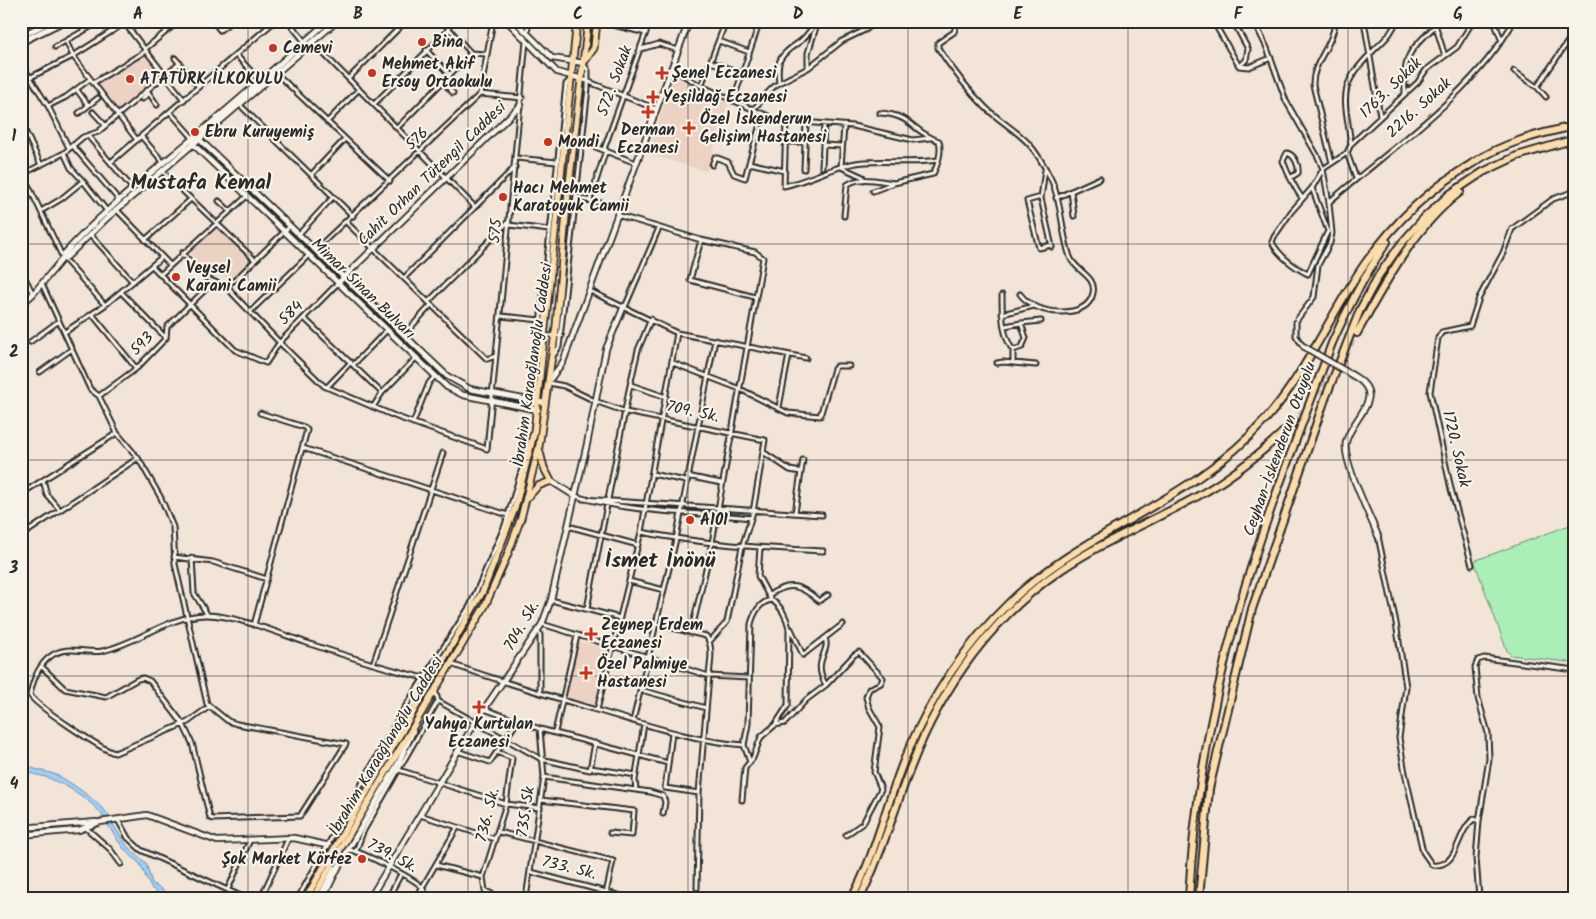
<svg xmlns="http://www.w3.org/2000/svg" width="1596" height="919" font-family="Kalam,sans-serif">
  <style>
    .built { fill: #ecd2c3 }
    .green { fill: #aaeeb8; stroke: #6a8c72 }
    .water { fill: #9ecdf9; stroke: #708ca7 }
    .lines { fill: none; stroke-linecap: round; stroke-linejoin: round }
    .motorway-tunnel { stroke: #cabfb5; stroke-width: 6; stroke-dasharray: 6 3; stroke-linecap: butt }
    .pedestrian-casing { stroke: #2b2b2b; stroke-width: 6 }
    .minor-casing { stroke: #2b2b2b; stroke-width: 7 }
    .tertiary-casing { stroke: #2b2b2b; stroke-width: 8 }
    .secondary-casing { stroke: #2b2b2b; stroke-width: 9 }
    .trunk-casing { stroke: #2b2b2b; stroke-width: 9 }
    .motorway-casing { stroke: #2b2b2b; stroke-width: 10 }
    .pedestrian { stroke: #f7f3e8; stroke-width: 2.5 }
    .minor { stroke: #f7f3e8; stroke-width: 3 }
    .tertiary { stroke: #f7f3e8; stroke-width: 4.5 }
    .secondary { stroke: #f7f3e8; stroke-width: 5 }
    .trunk { stroke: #fddcac; stroke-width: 5.5 }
    .motorway { stroke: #fddcac; stroke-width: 6 }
    .tertiary-bridge-casing { stroke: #2b2b2b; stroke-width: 8; stroke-linecap: butt }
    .trunk-bridge-casing { stroke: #2b2b2b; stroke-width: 9; stroke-linecap: butt }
    .tertiary-bridge { stroke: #f7f3e8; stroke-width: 4.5 }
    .trunk-bridge { stroke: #fddcac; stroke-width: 5.5 }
    .grid { fill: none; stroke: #2b2b2b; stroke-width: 1; stroke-opacity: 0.55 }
    .poi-dot { fill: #c8321e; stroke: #f7f3e8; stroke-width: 2 }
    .labels { text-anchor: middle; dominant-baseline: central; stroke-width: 4.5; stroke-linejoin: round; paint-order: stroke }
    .poi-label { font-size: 16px; font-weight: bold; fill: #2b2b2b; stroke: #f7f3e8; text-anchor: start }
    .street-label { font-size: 16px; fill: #2b2b2b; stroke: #f7f3e8 }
    .district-label { font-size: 21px; font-weight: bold; fill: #2b2b2b; stroke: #f7f3e8 }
    .neatline { fill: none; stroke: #2b2b2b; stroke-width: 2 }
    .grid-label { font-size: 16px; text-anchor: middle; font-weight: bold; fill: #2b2b2b }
  </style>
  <rect width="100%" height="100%" fill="#f2e4d7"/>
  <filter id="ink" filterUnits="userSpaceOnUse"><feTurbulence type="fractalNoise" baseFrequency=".02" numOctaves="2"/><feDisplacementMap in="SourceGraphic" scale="10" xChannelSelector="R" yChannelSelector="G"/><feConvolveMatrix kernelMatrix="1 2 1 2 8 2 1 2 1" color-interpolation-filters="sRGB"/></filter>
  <g filter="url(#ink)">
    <!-- built -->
    <path class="built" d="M146,51L165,75L117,114L93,83Z
      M674,75L729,102L706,171L648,154Z
      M217,223L255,260L234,279L215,276L200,265L187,249Z
      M573,640L610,650L597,706L561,696Z"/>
    <!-- green -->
    <path class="green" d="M1575,523V663L1511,655L1507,651L1474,561Z"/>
    <!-- water -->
    <path class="water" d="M21,762C31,769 39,770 51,773C66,777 101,804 111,818L105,819C93,801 70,787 51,779C40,774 30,776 21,768Z
      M112,823L127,846L146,863L152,883L174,898H165L151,888L140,864L123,848L107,824Z"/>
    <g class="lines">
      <!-- motorway-tunnel -->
      <path class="motorway-tunnel" d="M1345,353L1357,333
        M1294,422L1335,370"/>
      <!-- pedestrian casing -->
      <g class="pedestrian-casing">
        <path id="pedestrian" d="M541,335L562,336"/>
      </g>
      <!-- minor casing -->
      <g class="minor-casing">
        <path id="minor" d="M123,21L184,100
          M213,21L220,30L232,21
          M288,21L305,42
          M442,21L471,53L486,54
          M597,21L646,33
          M898,21H906
          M953,21L956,26L954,32L938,43V48C952,69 967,89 985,107C998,120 1016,130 1029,144C1038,154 1045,167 1051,179C1062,202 1061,232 1070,257C1075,271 1097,276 1093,293C1090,309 1074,312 1060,312C1045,312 1029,306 1020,294
          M1213,21L1239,66L1249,67L1271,58
          M1233,21L1248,49L1246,60L1240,66
          M1254,21L1267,48L1286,101L1318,157L1323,169L1329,203L1332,233L1330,243L1318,265L1314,297L1296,321V336L1303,346
          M1364,21L1380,116
          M1434,21L1445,56
          M1494,21L1501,39
          M527,33L529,21
          M66,41L73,56L137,140
          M719,41L749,52
          M313,43L474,206
          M55,47L101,21
          M145,49L179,21
          M641,49L659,44L678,50
          M426,50L450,75
          M236,55L261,82
          M175,58L199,87
          M711,62L741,73
          M21,63L48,106L69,148
          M808,67V53L818,21
          M671,68L701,86L777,120L853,126L913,140L930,138
          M1514,71L1537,87L1546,97
          M277,74L390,181
          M165,76L180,63
          M349,78L406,21
          M582,79L656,109
          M21,82L73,56L128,21
          M443,82L453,93
          M93,83L146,51
          M779,83L808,68L842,41L867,29L876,21
          M701,86L726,21
          M1537,87L1575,31
          M77,90L88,105
          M147,90L157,105
          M1405,93C1403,55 1408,53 1434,27
          M480,94L522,98
          M142,99L149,93
          M733,101L760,21
          M374,104L449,29
          M48,106L66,97L90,79
          M241,106L353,216
          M753,109C764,100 766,91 779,83C776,60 780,55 798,43C806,38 811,29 817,21
          M93,112L105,125
          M170,112L193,138
          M79,113L98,98
          M786,121L784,186C812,180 836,164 865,162C890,160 914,164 938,160
          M21,122L41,165
          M327,122L359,89
          M844,126L841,167L863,177V180
          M398,127L471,53
          M88,136L132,188
          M141,136L163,162
          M583,142L636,163
          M785,142H805
          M1351,144C1344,93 1337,87 1375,49C1384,40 1393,33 1396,21
          M72,145L119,200
          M823,145L842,146
          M604,149L650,21
          M64,153L71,168L83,181
          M1347,153L1356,178
          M516,158L557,162
          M111,162L275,21
          M749,163L763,114
          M1332,163L1313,85C1312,62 1334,45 1335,21
          M712,165L715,157L728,162L734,174L745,178L749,163L785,171
          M822,167L824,124
          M804,169L806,122
          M1045,170L1041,198L1052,247
          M162,171L255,260
          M23,174L63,258L105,305
          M21,175L64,153L83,137L98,132L165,75
          M311,175L345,139
          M1290,178L1298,173C1299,166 1295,155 1287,153L1283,161C1288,174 1294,187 1302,198
          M1312,188L1328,231L1308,274C1295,268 1278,255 1272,242L1274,237L1291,212L1312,188L1323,169L1347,153L1351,144L1418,82L1426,70L1457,47L1473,21
          M873,191L894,183L933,174C938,165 942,151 939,141C912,132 913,115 880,113
          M1071,191L1074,216
          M1041,197L1027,201L1039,248L1051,245
          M577,198L619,207
          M1056,198L1100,178
          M590,200L606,150
          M219,201L230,211
          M1329,202C1390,149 1474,93 1514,21
          M117,210L170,265
          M41,211L61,199L83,181L107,211
          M617,215L701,240L755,252L763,258L712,543L691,633
          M844,216L847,185C859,175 879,181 894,183
          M346,222L487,359L496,356
          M509,225L549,230
          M90,234L133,282
          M299,234L333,197
          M145,240L191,199
          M701,240L690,280L755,297
          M315,250L480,94L493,21
          M182,253L206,278L217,283
          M152,266L235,350L266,363L279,343L338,283
          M21,270L33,294
          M160,275L247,196
          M404,278L515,167
          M42,284L90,389L99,396L137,368L166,338L167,327L209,286L227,284L235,280L290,226
          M227,284L232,293L281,344L324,386L397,417L487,449L526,41
          M590,291L677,333L641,532L597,710
          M121,292L166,338
          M1002,295C1002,313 1002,336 1013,350
          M428,302L509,221
          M625,307L659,228
          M251,311L309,255
          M92,314L136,368
          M1002,314L1034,306
          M501,316L540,320
          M304,318L382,393
          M1005,326L1021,323
          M65,332L105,305L162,257
          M677,333L806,358
          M404,335L431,305
          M30,342L59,321
          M540,353L538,343L566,84L570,80
          M552,358L559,347L588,88V71L584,64
          M673,363L740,389L788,413L820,416L834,369L837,366H849
          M997,363L1003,362L1036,365
          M1013,363V350L1022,347L1026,338L1021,323L1041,321
          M353,365L387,330
          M40,372L72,349
          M549,383L564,386L595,401L626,412L765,440L753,512L742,547L727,622L710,641
          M631,385L666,397
          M327,387L351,362
          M373,407L382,393L416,358
          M779,407L789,355
          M413,423L429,383L435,376
          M303,448L508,515
          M763,452L790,470L801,472L795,513
          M801,472L803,460
          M652,474L686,481
          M687,476L721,483
          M43,480L47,495L60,510
          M21,494L117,433
          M575,496C631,513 692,512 751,518
          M583,499L822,515
          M568,526L638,545
          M641,532C701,544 762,548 823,551
          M21,536L138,458
          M1378,536L1396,623L1406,687L1399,738L1405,773L1423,852L1432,865C1460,868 1455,832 1474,819L1479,821L1476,858L1479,898
          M760,548L758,576L771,600
          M174,557L213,562L267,579
          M192,558L194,593L207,614
          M1472,565L1451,489L1430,392L1438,338L1442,332L1470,326L1479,298L1503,253L1512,229L1553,199L1575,191
          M629,581L664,590
          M769,595C790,581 801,585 819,601L828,595
          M551,600L620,618
          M587,609L629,390L638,350L651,319
          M542,624L709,676L699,793L665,788L672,733
          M656,624L706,636C714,646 710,664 709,676L749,678
          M254,625L307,430L304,427L260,413
          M791,629L803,655L843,624
          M538,630L540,635V693
          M825,638C831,653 811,660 826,685L854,655L859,652L883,678L881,683L869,689L866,697L869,708L880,727L874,772L881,789L863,823L846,835
          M373,664L443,453
          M451,664C499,681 547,695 596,710C645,724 693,741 744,745
          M41,666L65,689L106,697L138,679L143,678L150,681L183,724L192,743L210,818L213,819L300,816L346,744L237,724L228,721L207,704L175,564L173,527L161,498L138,458L117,433L99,396
          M641,690L706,708
          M438,701L541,759L590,770L595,743
          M210,706L188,722L115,753C104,751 35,705 30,695C34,673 46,649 72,650C82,650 93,653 102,651C137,644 168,616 205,615C232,614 281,634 307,643C346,656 384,668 424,678
          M484,709L540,729L668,763
          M633,721L676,539L715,340
          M775,725L785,723L806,700L826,685
          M555,732L577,636
          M457,751L490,762L517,722
          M497,752L512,758L506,804L483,877L485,891L502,898
          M591,768L636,775
          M399,770L506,804L540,808
          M370,775L426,682L424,678
          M544,777L650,792L663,796L665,802L663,814
          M636,790L635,780L644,724
          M541,800L634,811L632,835L610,833
          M742,800L745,768L753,758L761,737L775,725L788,705L789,628C787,618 781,605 771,600C760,602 754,613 751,624L748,724L744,745L750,762
          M420,815L495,839
          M118,820L128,838L141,850L245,898
          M1479,821L1489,759L1488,733L1478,698L1475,667L1478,660L1484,658L1575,670
          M86,828L110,849L121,864
          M499,832L613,861L605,898
          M349,850C361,851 413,878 422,887C424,889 425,895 426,898
          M356,851L363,832L438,701L435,689
          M436,865L483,877
          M531,872L629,898
          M697,888L699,793
          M228,889L250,840
          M261,898L289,837
          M298,898L402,712L470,606L505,525L532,435
          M388,898L401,874
          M416,898L457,828
          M526,898L544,777L540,729"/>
      </g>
      <!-- tertiary casing -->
      <g class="tertiary-casing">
        <path id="tertiary" d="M507,21L557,72L582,79
          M515,21L552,58L584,63
          M63,258L64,254C101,213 144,179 186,144C234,104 281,63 328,21
          M338,283L521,105
          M21,305L33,294L63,258L67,257L107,218L337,21
          M1352,375C1390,396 1352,416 1346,442C1342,460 1370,516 1378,536
          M549,381L563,362L689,21
          M538,410L463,395L447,387L194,145L193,138L200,140L447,376L470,389L545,403
          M551,481L575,496
          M21,828L96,822
          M21,835L79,830L100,822L147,815L217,841L294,838L348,850
          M319,898L339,861L348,850L399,762L413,731
          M323,898L343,858
          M370,898L476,721L542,624L551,600L587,444L606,349L624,306"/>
      </g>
      <!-- secondary casing -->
      <g class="secondary-casing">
        <path id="secondary" d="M21,36L51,21
          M21,42L64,21"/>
      </g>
      <!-- trunk casing -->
      <g class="trunk-casing">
        <path id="trunk" d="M585,61L594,48L597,21
          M529,496L538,486L551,481L544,468L539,449
          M339,840L483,591L515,508L534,433L577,21
          M344,843L485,606L507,556L521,518L539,446L556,327L568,193L588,21
          M306,898L327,861
          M313,898L332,864"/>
      </g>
      <!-- motorway casing -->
      <g class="motorway-casing">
        <path id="motorway" d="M1473,163C1502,143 1541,133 1575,126
          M1357,333C1385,283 1414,227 1460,192
          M852,898C876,854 886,804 905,758C930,699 964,646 1010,602C1087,528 1191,503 1265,420C1306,374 1329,316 1364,265C1397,219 1428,190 1476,161
          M860,898C882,855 894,808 912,764C942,686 993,616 1062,569C1105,540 1153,521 1198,496C1234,476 1265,450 1294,422
          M1189,898C1194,799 1212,702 1239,607C1265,518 1300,430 1332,343C1348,307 1365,274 1387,242
          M1199,898L1209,789L1252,609L1325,399L1360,310L1379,275L1401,244L1424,218L1450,194L1483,172L1517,156L1575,139"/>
      </g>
      <!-- pedestrian -->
      <use href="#pedestrian" class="pedestrian"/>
      <!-- minor -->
      <use href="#minor" class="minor"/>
      <!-- tertiary -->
      <use href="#tertiary" class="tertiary"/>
      <!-- secondary -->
      <use href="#secondary" class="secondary"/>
      <!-- trunk -->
      <use href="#trunk" class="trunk"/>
      <!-- motorway -->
      <use href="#motorway" class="motorway"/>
      <!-- tertiary-bridge casing -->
      <g class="tertiary-bridge-casing">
        <path id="tertiary-bridge" d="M1303,346L1352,375"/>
      </g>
      <!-- trunk-bridge casing -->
      <g class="trunk-bridge-casing">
        <path id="trunk-bridge" d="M327,861L339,840
          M332,864L344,843"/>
      </g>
      <!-- tertiary-bridge -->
      <use href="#tertiary-bridge" class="tertiary-bridge"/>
      <!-- trunk-bridge -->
      <use href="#trunk-bridge" class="trunk-bridge"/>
    </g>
  </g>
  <!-- grid -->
  <path class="grid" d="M248,21V898M468,21V898M688,21V898M908,21V898M1128,21V898M1348,21V898M21,244H1575M21,460H1575M21,676H1575"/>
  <!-- markers -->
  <g class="poi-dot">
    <circle cx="422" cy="42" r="5"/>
    <circle cx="273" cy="48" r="5"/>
    <circle cx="372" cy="73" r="5"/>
    <path d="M659.5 65.5h5v5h5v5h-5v5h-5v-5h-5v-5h5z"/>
    <circle cx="130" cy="79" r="5"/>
    <path d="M650.5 89.5h5v5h5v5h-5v5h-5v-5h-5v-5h5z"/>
    <path d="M645.5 104.5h5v5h5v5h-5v5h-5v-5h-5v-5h5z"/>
    <path d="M686.5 120.5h5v5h5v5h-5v5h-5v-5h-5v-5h5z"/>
    <circle cx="195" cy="132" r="5"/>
    <circle cx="548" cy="142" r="5"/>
    <circle cx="503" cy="197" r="5"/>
    <circle cx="176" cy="277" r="5"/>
    <circle cx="690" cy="520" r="5"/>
    <path d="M588.5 626.5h5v5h5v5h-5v5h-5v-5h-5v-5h5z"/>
    <path d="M583.5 665.5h5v5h5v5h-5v5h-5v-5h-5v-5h5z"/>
    <path d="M476.5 699.5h5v5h5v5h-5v5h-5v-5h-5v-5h5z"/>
    <circle cx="362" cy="859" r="5"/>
  </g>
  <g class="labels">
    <!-- poi labels -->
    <g class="poi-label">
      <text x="432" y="42">Bina</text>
      <text x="283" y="48">Cemevi</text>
      <text x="382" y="64">Mehmet Akif<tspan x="382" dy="18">Ersoy Ortaokulu</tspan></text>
      <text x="672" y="73">Şenel Eczanesi</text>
      <text x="140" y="79">ATATÜRK İLKOKULU</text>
      <text x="663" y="97">Yeşildağ Eczanesi</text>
      <text x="700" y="119">Özel İskenderun<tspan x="700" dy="18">Gelişim Hastanesi</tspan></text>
      <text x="648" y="130" text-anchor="middle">Derman<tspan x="648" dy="18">Eczanesi</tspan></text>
      <text x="205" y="132">Ebru Kuruyemiş</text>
      <text x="558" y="142">Mondi</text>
      <text x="513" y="188">Hacı Mehmet<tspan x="513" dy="18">Karatoyuk Camii</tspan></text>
      <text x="186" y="268">Veysel<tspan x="186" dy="18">Karani Camii</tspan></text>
      <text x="700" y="520">A101</text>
      <text x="601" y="625">Zeynep Erdem<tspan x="601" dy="18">Eczanesi</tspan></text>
      <text x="597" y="664">Özel Palmiye<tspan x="597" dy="18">Hastanesi</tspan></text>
      <text x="479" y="724" text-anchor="middle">Yahya Kurtulan<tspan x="479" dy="18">Eczanesi</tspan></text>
      <text x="352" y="859" text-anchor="end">Şok Market Körfez</text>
    </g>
    <!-- street labels -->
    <g class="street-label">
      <text transform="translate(615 81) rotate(-70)">572. Sokak</text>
      <text transform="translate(1391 88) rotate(-44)">1763. Sokak</text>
      <text transform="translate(1419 108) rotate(-42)">2216. Sokak</text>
      <text transform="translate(417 139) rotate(-44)">576</text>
      <text transform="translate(432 174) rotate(-44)">Cahit Orhan Tütengil Caddesi</text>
      <text transform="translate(496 231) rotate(-84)">575</text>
      <text transform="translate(363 289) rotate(44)">Mimar Sinan Bulvarı</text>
      <text transform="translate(291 313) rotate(-45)">584</text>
      <text transform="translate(142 344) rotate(-45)">593</text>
      <text transform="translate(533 365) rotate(-82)">İbrahim Karaoğlanoğlu Caddesi</text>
      <text transform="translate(693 412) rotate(12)">709. Sk.</text>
      <text transform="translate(1280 449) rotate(-70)">Ceyhan-İskenderun Otoyolu</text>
      <text transform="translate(1456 449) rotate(77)">1720. Sokak</text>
      <text transform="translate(522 626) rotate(-60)">704. Sk.</text>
      <text transform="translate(386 746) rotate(-59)">İbrahim Karaoğlanoğlu Caddesi</text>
      <text transform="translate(526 812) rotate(-82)">735. Sk</text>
      <text transform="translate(488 815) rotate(-76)">736. Sk.</text>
      <text transform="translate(392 856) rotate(28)">739. Sk.</text>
      <text transform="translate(569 868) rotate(14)">733. Sk.</text>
    </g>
    <!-- district labels -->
    <g class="district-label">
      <text x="201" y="183">Mustafa Kemal</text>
      <text x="660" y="561">İsmet İnönü</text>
    </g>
  </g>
  <!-- margin -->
  <rect width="1596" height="919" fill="none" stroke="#f7f3e8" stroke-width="55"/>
  <rect x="28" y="28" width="1540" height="864" class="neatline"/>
  <g class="grid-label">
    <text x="138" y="19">A</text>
    <text x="358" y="19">B</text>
    <text x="578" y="19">C</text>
    <text x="798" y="19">D</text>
    <text x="1018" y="19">E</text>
    <text x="1238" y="19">F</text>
    <text x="1458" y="19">G</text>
    <text x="14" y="141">1</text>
    <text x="14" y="357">2</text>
    <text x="14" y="573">3</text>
    <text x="14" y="789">4</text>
  </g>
</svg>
